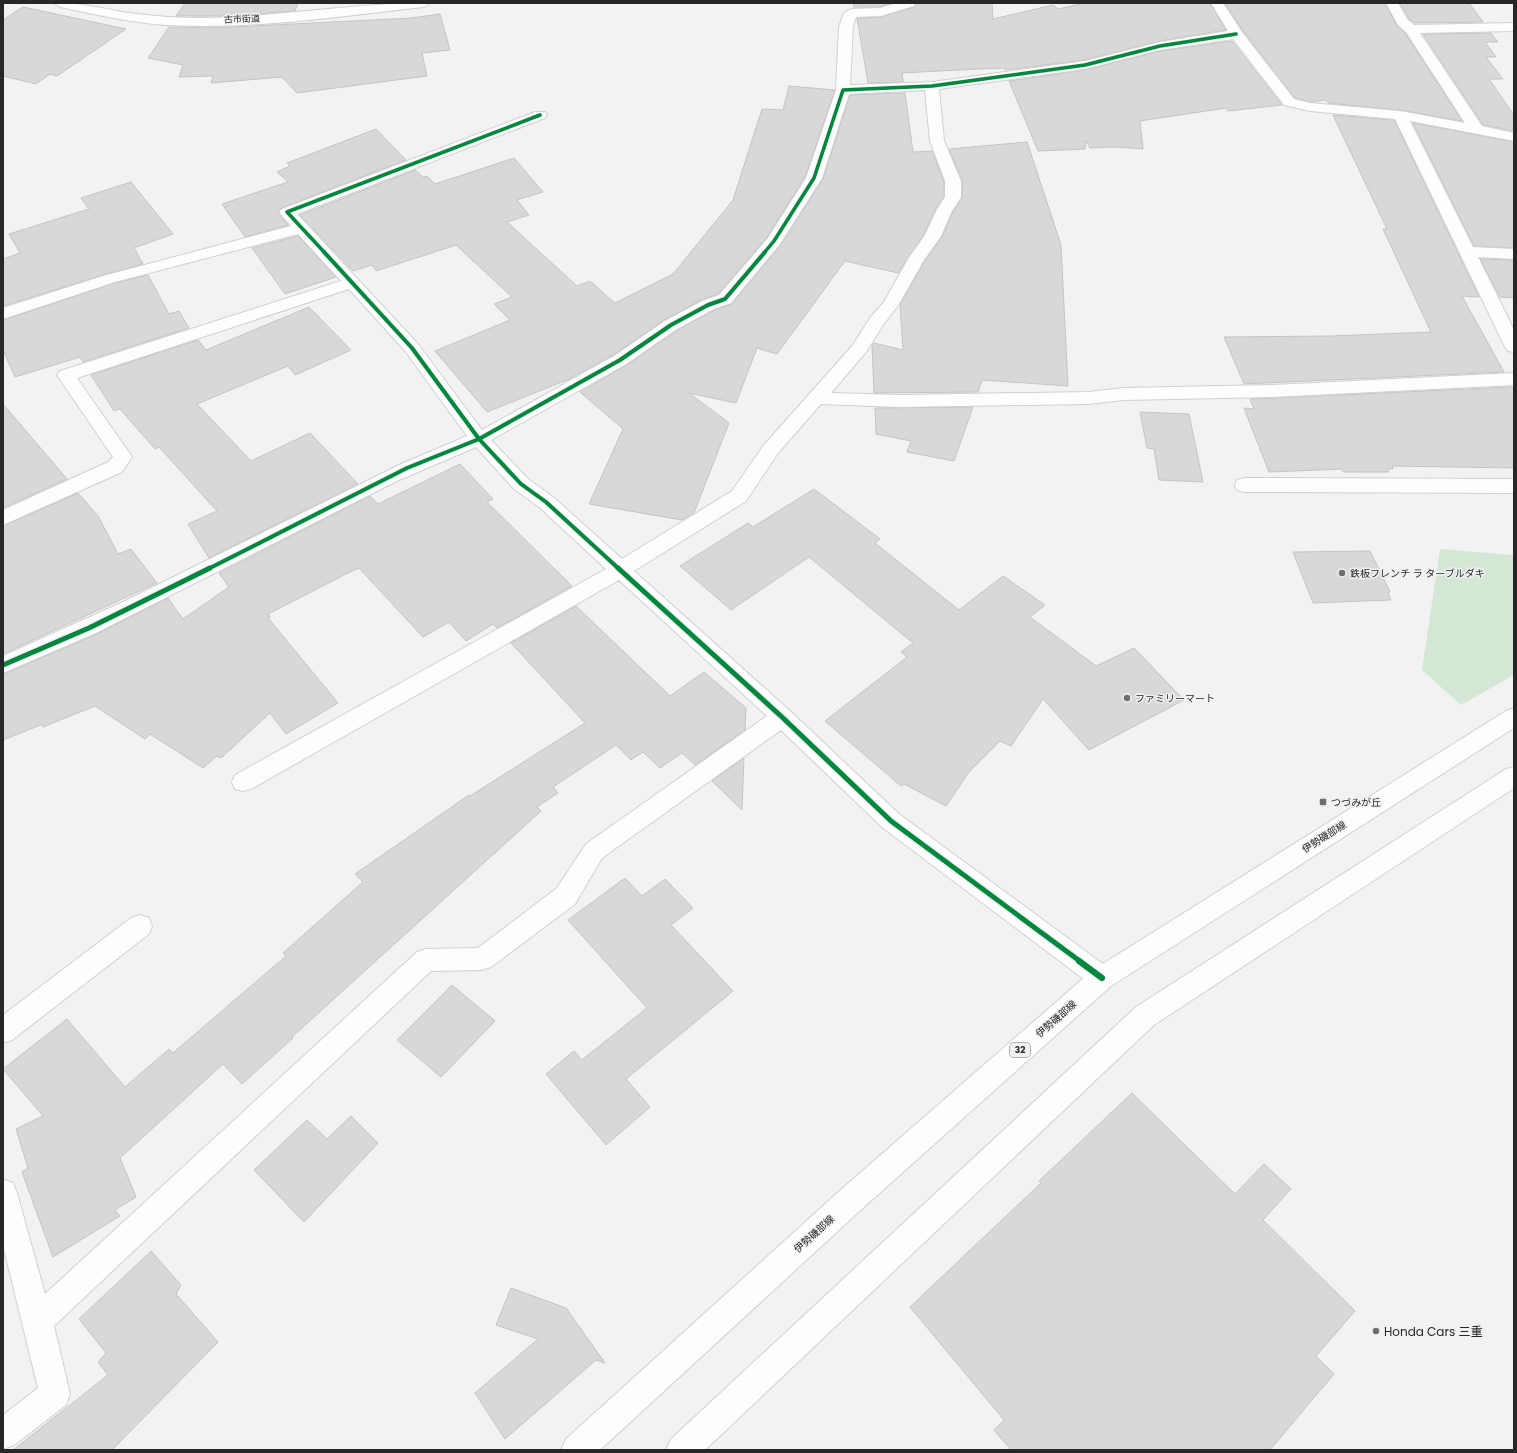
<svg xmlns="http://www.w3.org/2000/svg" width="1517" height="1453" font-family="Poppins,'Noto Sans JP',sans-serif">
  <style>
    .green { fill: #d4e7d5 }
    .building { fill: #d9d8d8; stroke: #c4c4c4 }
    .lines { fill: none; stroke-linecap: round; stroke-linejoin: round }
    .street-casing { stroke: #d0d0d0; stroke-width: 2 }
    .primary-casing { stroke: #d0d0d0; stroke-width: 2 }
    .street { fill: #fdfdfd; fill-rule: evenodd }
    .primary { fill: #fdfdfd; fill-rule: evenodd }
    .cycleway-far3-casing { stroke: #f1f1f4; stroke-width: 5 }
    .cycleway-far2-casing { stroke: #f1f1f4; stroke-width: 6 }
    .cycleway-far1-casing { stroke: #f1f1f4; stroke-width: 8 }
    .cycleway-casing { stroke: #f1f1f4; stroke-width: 9 }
    .cycleway-far3 { stroke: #00873e; stroke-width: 3.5 }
    .cycleway-far2 { stroke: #00873e; stroke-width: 4 }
    .cycleway-far1 { stroke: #00873e; stroke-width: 5 }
    .cycleway { stroke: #00873e; stroke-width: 6 }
    .poi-dot { fill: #6e6e6f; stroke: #f1f1f4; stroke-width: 1.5 }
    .labels { text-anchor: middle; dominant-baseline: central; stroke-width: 3; stroke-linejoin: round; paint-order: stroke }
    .far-street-label { font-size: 9px; fill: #272728; stroke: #f1f1f4 }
    .shield { fill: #f1f1f4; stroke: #646465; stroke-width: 1 }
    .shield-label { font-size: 9px; font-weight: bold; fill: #272728 }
    .poi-label { font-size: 10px; fill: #272728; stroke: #f1f1f4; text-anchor: start }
    .street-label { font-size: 10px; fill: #272728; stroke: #f1f1f4 }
    .near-poi-label { font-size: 12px; fill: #272728; stroke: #f1f1f4; text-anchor: start }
  </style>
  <rect width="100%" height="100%" fill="#f2f2f3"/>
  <!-- green -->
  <path class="green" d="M1440,549L1514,555V675L1461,705L1422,670Z"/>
  <!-- building -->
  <path class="building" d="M185,3H298L295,11L230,16H176Z
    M853,3H891L880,7H854Z
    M916,3H992L993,19L1053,5L1058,9L1085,3H1210L1226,30L1160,41L1085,60L1005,70L1004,68L978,69L902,73L903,82L868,83L857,18L881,17L914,7Z
    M1225,3H1385L1397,26L1405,33L1462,121L1400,110L1328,103L1326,100L1310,102L1295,98L1243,31Z
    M1400,3H1469L1483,22L1415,23L1409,19Z
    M23,7L126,29L57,76L50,74L36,84L28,82L3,76V20Z
    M440,14L450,50L422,53L427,76L297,93L282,77L211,83L213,76L179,77L183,65L148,58L169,27H232L412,18Z
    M1491,33L1498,42H1485L1496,57H1486L1503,79H1489L1514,115V131L1483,125L1423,34Z
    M1232,41L1282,105L1228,111L1226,108L1140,121L1143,149L1116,147L1090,148L1086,140L1085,149L1038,151L1009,81L1085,70L1160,51Z
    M789,86L835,90L805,177L767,237L718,294L701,300L664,320L613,355L567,380L487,412L435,351L510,320L494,304L512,297L456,245L376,271L372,265L353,271L300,215L415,170L423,177L427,176L435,184L514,158L543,192L517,200L529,215L507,222L577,286L590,281L615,303L673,274L733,200L762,109L783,110Z
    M905,93L913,152L932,151L944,181V197L935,210L924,234L898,273L845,261L777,354L757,348L736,403L689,393L729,423L694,513L682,520L589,504L623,429L580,392L627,365L678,330L715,310L732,304L781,245L823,179L850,95Z
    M1333,115L1394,120L1479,297L1462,296L1504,372L1244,384L1224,337L1330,336L1431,332L1383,229H1387Z
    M1413,123L1514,142V248L1474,246Z
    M376,129L406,160L281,208L278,213L288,225L245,237L222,204L288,182L277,172L290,166L287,163Z
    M1027,142L1061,245L1068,386L982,380L978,392L874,393L872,346L874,343L903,350L900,305L925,261L942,237L953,212L962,198V180L949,149Z
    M131,182L173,234L134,248L143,264L103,275L3,306V259L20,253L9,234L89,209L81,198Z
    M298,236L336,277L285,294L252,248Z
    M1480,259L1514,260V298L1500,297Z
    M148,275L169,314L179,311L189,328L83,362L80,357L15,377L3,350V320L115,283Z
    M309,307L351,350L295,375L288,366L197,404L251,461L310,433L358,484L209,558L188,524L217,511L159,447L155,449L120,409L114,411L91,375L198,340L206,350Z
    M1512,387L1514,389V468L1392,466L1393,469H1387L1389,472H1343L1342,469L1269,472L1244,408L1254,409L1250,399Z
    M3,404L67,479L3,508Z
    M973,407L954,461L907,452L911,441L876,434L875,408Z
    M1140,412L1189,414L1203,482L1159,480L1154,449L1147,448Z
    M460,464L493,499L487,502L572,586L497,628L493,624L466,641L449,622L423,637L359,568L350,572L268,614L270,617L268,618L338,703L286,734L270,713L221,758L217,756L203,768L150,734L145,739L95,706L43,727V724L3,740V674L97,634L168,598L183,619L229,587L219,573L370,496L378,504Z
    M814,489L880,539L875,543L959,610L1003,576L1045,605L1030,617L1096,666L1134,648L1184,700L1089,750L1043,699L1011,746L1000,741L969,772L946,806L904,784L901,786L825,721L907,657L901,652L913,643L809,557L731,610L680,566L748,523L753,527Z
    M78,493L98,516L118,554L131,549L157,583L3,654V526Z
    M1370,551L1390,592H1388L1391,600L1313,603L1293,552Z
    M576,606L670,696L704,672L746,708L745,730L695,765L682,753L660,768L643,752L631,760L616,745L553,787L558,793L537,807L541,811L292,1037L293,1038L242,1084L223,1064L120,1158L136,1197L115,1210L120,1216L53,1257L22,1172L28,1168L16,1129L43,1116L3,1069L67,1019L125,1087L169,1049L173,1053L286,956L283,953L363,882L355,874L469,795L470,796L585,723L511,643Z
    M744,758L742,810L712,781Z
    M625,878L642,896L665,879L693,908L671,925L733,991L626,1079L650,1107L606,1145L546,1074L574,1051L582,1060L647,1008L568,920Z
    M452,985L495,1021L441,1077L397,1040Z
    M1132,1093L1235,1194L1264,1164L1291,1189L1263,1220L1355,1311L1316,1356L1334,1374L1270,1450H1011L994,1430L1004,1420L910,1307L1041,1183L1039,1181Z
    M351,1116L378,1143L304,1222L254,1170L307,1120L327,1139Z
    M151,1251L181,1285L176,1294L218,1342L112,1450H13L108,1375L98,1362L106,1353L79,1319Z
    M511,1288L566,1308L605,1363L596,1360L505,1439L475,1393L538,1339L496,1325Z"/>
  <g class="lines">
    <!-- street casing -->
    <g class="street-casing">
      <path id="street" d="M54,3C81,3 102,8 128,13C152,16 177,18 201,18C278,17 354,3 430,3L424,7C339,16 253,30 167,25C131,23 95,14 60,7Z
        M896,3H915L914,6L881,16L856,17L853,27L850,85L932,82L1085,61L1160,42L1228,31L1211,3H1223L1242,32L1294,99L1310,103L1400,111L1465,123L1406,32L1398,25L1386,3H1398L1408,20L1414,25L1514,23V31L1420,33L1482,126L1514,133V141L1410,121L1473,247L1514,249V259L1478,257L1514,330V352L1508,351L1505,347L1395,119L1310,111L1284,105L1233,39L1160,50L1085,69L939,89L944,141L961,181V197L952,211L941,236L924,260L899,304L883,325L866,352L831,393L901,395L1088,392L1124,388L1273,385L1514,373V385L1273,397L1124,400L1088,404L901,407L821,404L778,453L746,501L634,571L790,711L899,814L1111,970L1115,978L1111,986L1102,990L1093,986L883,828L781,730L602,858L575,904L491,967L482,970L431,971L54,1326L70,1394L66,1405L14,1445L3,1449V1415L38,1388L3,1245V1179L13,1183L17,1193L45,1294L417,952L426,949L478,948L557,888L586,844L767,716L619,580L251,789L243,791L235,789L232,782L235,775L606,569L539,507L514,489L476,447L397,481L96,633L3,673V656L123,602L401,464L467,436L406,352L349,289L77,378L132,457L122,472L3,525V510L108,462L113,457L57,375L60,371L341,281L298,234L115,282L3,319V308L103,276L291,226L279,212L282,209L535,112H545L547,115L545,118L297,214L418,344L482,430L614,356L665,321L702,301L719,295L768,238L806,178L836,90L839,27L844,13L851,9L880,8ZM925,90L930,141L945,181V197L936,211L925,235L908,259L884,302L870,318L853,345L764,445L732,491L622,559L553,497L528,479L491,440L626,364L677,329L714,309L731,303L780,244L822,178L849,94Z
        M1244,478L1514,479V493L1244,492L1237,490L1235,485L1237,480Z
        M140,915L149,918L152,926L149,934L12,1040L3,1043V1015L131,918Z"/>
    </g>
    <!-- primary casing -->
    <g class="primary-casing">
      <path id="primary" d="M1514,708V728L1111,986L864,1207L600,1450H561L566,1439L844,1187L1093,970L1506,711Z
        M1514,767V788L1154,1025L705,1450H666L671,1439L1136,1007L1506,769Z"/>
    </g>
    <!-- street -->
    <use href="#street" class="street"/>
    <!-- primary -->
    <use href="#primary" class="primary"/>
    <!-- cycleway-far3 casing -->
    <g class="cycleway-far3-casing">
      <path id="cycleway-far3" d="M325,253L287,212L540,115
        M764,253L774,241L814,178L843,90L932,86L1085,65L1160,46L1236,34"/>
    </g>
    <!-- cycleway-far2 casing -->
    <g class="cycleway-far2-casing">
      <path id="cycleway-far2" d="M324,252L412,348L479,439L521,484L546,502L619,569
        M208,569L407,468L479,439L620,360L671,325L708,305L725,299L765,252"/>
    </g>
    <!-- cycleway-far1 casing -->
    <g class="cycleway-far1-casing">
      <path id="cycleway-far1" d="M618,568L782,717L891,821L1081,962
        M3,665L89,628L210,568"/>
    </g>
    <!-- cycleway casing -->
    <g class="cycleway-casing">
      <path id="cycleway" d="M1079,961L1102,978"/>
    </g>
    <!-- cycleway-far3 -->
    <use href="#cycleway-far3" class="cycleway-far3"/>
    <!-- cycleway-far2 -->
    <use href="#cycleway-far2" class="cycleway-far2"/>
    <!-- cycleway-far1 -->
    <use href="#cycleway-far1" class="cycleway-far1"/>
    <!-- cycleway -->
    <use href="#cycleway" class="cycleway"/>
  </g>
  <!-- markers -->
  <g class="poi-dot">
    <circle cx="1342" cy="573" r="4"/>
    <circle cx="1127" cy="698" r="4"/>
    <rect x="1319" y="798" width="8" height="8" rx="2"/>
    <circle cx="1376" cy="1331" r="4"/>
  </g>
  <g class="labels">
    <!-- far-street labels -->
    <g class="far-street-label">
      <text transform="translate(242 19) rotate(-2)">古市街道</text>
    </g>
    <!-- shield labels -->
    <rect class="shield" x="1010" y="1043" width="20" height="14" rx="3"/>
    <g class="shield-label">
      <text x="1020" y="1050">32</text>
    </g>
    <!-- poi labels -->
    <g class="poi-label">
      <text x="1350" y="573">鉄板フレンチ ラ ターブルダキ</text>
      <text x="1135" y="698">ファミリーマート</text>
      <text x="1331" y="802">つづみが丘</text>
    </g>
    <!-- street labels -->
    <g class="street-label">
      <text transform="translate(1324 837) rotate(-32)">伊勢磯部線</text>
      <text transform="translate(1056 1019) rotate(-41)">伊勢磯部線</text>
      <text transform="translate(814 1234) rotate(-42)">伊勢磯部線</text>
    </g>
    <!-- near-poi labels -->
    <g class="near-poi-label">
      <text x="1384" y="1331">Honda Cars 三重</text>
    </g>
  </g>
  <!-- border -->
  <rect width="1517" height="1453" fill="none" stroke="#272728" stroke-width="8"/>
</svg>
